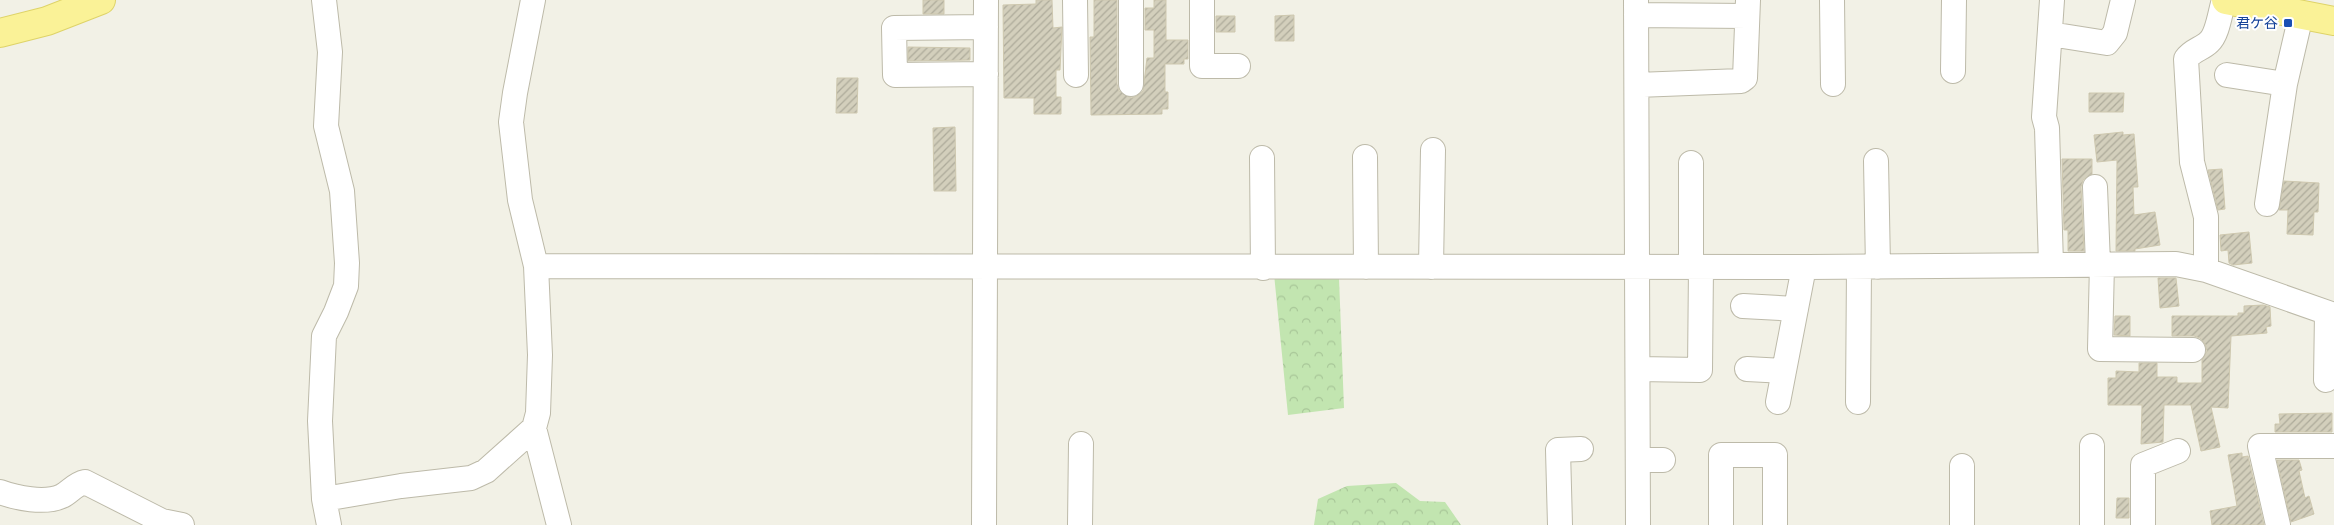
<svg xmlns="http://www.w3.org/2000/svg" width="2334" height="525" font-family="Helvetica,'Noto Sans JP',sans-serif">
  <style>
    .forest { fill: url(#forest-crowns) }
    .building { fill: url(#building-hatch); stroke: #cec8af }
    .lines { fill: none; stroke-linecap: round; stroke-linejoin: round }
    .minor-casing { stroke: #bdbaa9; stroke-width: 26 }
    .major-casing { stroke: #ded368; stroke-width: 30 }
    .minor { stroke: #fff; stroke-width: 24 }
    .major { stroke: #faf297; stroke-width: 28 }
    .transit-dot { fill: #1a4fb4; stroke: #fff; stroke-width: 2 }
    .labels { text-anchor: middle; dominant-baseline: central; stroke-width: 4; stroke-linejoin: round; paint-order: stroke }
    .transit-label { font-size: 14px; fill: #164399; stroke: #fff; text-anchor: end }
  </style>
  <defs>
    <pattern id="forest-crowns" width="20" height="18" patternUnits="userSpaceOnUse" patternTransform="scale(1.25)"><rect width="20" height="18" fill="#c2e5b0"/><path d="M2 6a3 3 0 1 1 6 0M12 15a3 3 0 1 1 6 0" fill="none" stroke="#a8c698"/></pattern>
    <pattern id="building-hatch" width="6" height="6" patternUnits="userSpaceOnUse" patternTransform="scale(1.25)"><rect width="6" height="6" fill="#d3cfbc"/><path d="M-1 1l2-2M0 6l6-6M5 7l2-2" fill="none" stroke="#adaa9a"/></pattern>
  </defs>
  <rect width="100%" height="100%" fill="#f2f1e6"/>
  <!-- forest -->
  <path class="forest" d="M1274,274L1339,278L1344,408L1288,415Z
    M1396,483L1420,501L1445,502L1461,525H1314L1318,499L1347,486Z"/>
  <!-- building -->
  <path class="building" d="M923,0H944V14H923Z
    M1036,0H1052L1053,28L1062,27L1060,70H1056V97H1061V114H1034V98H1004L1003,5L1036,4Z
    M1094,0H1117V84L1119,91L1131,98L1137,96L1143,91L1147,58H1154V30H1145V8H1154V0H1166V40H1188V59H1184V64H1165V92H1168V109H1162V114L1091,115L1090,37H1094Z
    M1294,15V41H1275V16Z
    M1216,16H1235V32H1216Z
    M908,47L970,48V60L908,61Z
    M837,78H858L857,113H836Z
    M2089,93H2124L2123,112H2089Z
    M955,127L956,191H934L933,128Z
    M2123,132V135L2134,134L2138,187H2133L2134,215L2155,212L2160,245L2135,249V251H2116L2117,160L2097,162L2094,135Z
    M2062,159H2092V174L2083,180L2081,187L2084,251H2068V230H2064Z
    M2222,169L2225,209L2218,210L2208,170Z
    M2284,181L2319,183L2318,212H2314L2313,235L2287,234L2288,210H2279Z
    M2249,232L2252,263L2233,265L2229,263L2228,250L2221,251L2220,235Z
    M2158,278H2176L2179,306L2160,308Z
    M2263,305L2270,307L2271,326L2266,327L2267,333L2231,336L2228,408L2211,407L2220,447L2201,451L2191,405H2164L2163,442L2141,444L2142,405H2108V378H2116V371L2139,372V363H2157V377H2177V383H2202V360L2207,351L2205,344L2200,338L2194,336H2172V316H2238V313H2244V306Z
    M2115,316H2130V336L2114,335Z
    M2332,413V432H2275V424H2280L2279,414Z
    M2242,453V457L2248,456L2264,525H2212L2210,511L2237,506L2228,455Z
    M2277,460H2299L2302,470L2299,471L2305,498L2309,496L2314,514L2291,522Z
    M2117,498H2129V518H2116Z"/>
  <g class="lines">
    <!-- minor casing -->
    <g class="minor-casing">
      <path id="minor" d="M324,0L330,52L326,126L342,191L347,263L346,286L336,312L324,336L320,421L324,499L329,525
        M1075,0L1076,75
        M1202,0V66H1238
        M1636,0L1638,525
        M1832,0L1833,84
        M1636,15L1747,16
        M986,27L894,28L895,75L986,74
        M2050,34L2107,43L2115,33L2123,0
        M1953,71L1954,0
        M2227,75L2285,84
        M1131,84V0
        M1637,85L1741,81L1745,78L1748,0
        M1365,157L1366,267
        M1262,158L1263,268
        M1876,161L1878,267
        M2095,187L2098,264
        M2267,204L2285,84L2301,15
        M2102,264L2100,349L2193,350
        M2051,265L2047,128L2044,117L2052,0
        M536,266L1808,267L2176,264L2206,270L2334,315
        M1431,267L1433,150
        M1691,267V163
        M2206,270V217L2192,162L2186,59C2192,50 2202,49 2209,42C2218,34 2220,12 2224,0
        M1743,306L1796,309
        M1638,369L1700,370L1701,267
        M1747,369L1784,371
        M2326,380L2327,313
        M1778,402L1804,267
        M1858,402L1859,267
        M534,428L559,525
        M1638,460H1663
        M0,492C16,498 45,504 62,496C70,492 75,484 85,482L162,521L182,525
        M324,499L401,486L471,478L486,471L534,428L538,413L540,355L536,266L520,200L511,122L515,93L533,0
        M984,525L986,0
        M1080,525L1081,444
        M1560,525L1558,450L1581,449
        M1721,525V455H1775V525
        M1962,525V466
        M2092,525V446
        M2143,525V465L2178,451
        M2278,525L2260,446H2334"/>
    </g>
    <!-- major casing -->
    <g class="major-casing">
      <path id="major" d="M2226,0L2334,21
        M0,33L47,21L101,0"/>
    </g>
    <!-- minor -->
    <use href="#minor" class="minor"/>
    <!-- major -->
    <use href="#major" class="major"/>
  </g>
  <!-- markers -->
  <rect class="transit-dot" x="2283" y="18" width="10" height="10" rx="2.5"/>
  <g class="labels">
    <!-- transit labels -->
    <g class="transit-label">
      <text x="2278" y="23">君ケ谷</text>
    </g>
  </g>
</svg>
